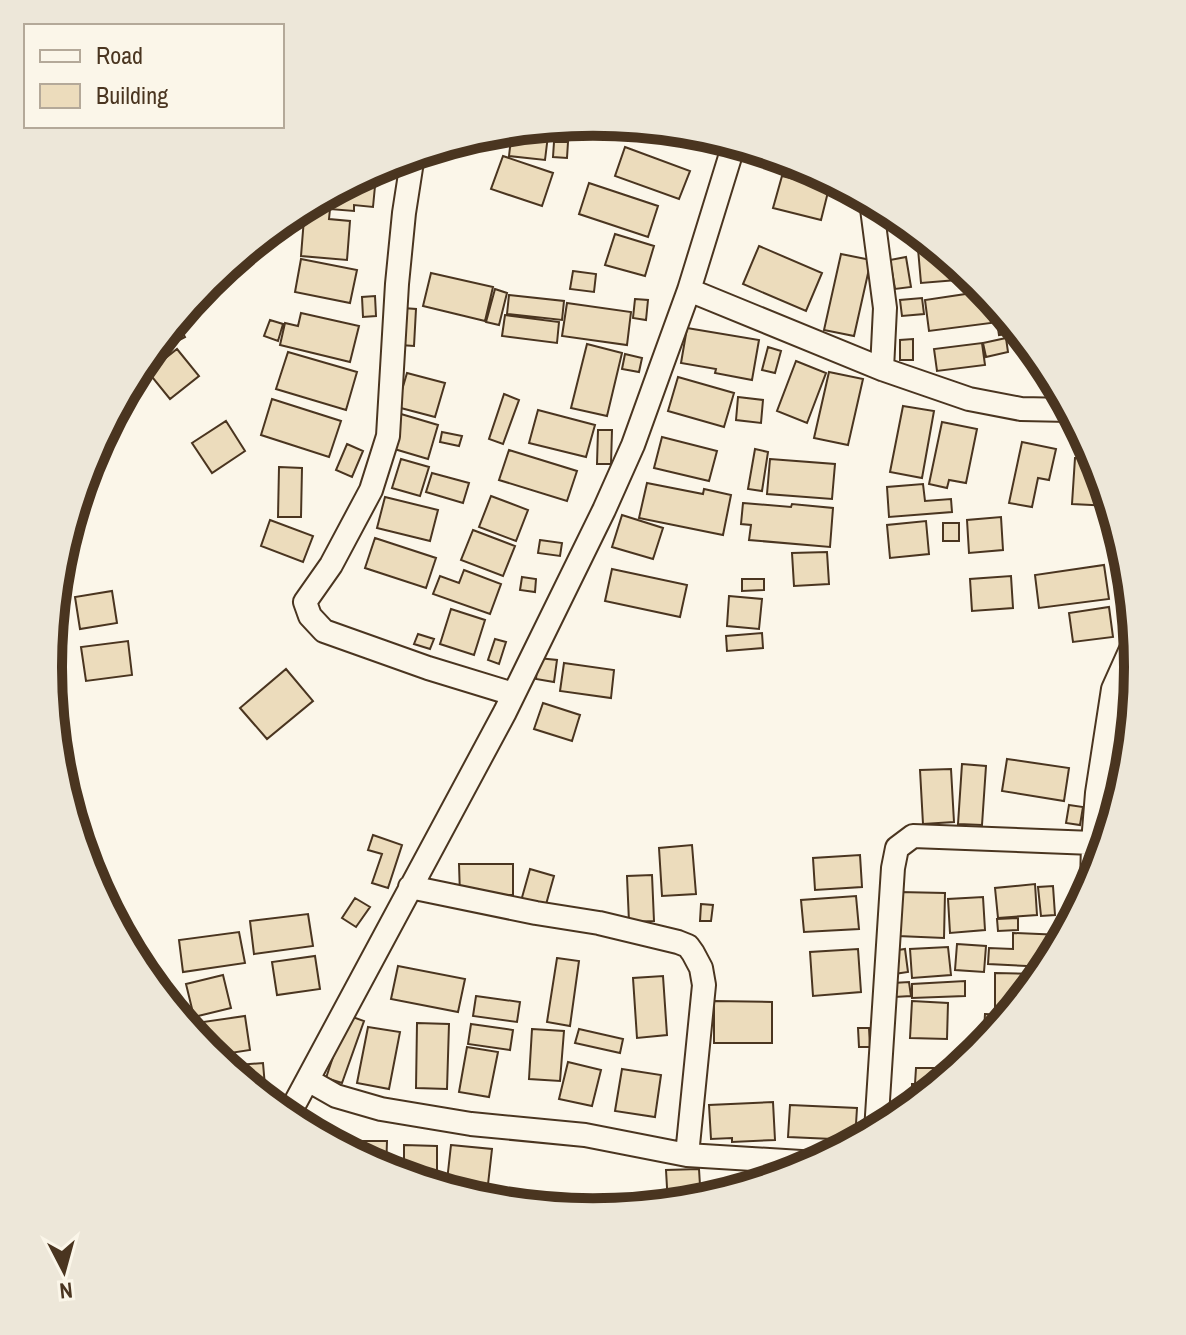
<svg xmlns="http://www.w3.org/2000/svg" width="1186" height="1335" font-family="'Archivo Narrow',sans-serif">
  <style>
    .building { fill: #ecdcbc; stroke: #4a3520; stroke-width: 2 }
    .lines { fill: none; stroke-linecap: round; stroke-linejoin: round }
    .minor-casing { stroke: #4a3520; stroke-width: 26 }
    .minor { stroke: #fbf6e9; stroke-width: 22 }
    .rim { fill: none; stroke: #4a3520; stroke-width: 10 }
  </style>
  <rect width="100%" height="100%" fill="#fbf6e9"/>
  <!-- building -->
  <path class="building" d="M549,127L545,160L509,156L512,130Z
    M554,142H568L567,158L553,157Z
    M625,147L690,171L679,199L615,176Z
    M503,156L553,173L542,206L491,189Z
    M782,176L829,188L821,220L773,208Z
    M589,183L658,206L648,237L579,214Z
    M347,184L375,186L373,207L354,205V211L330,209L329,219L350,221L347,260L301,256L305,206Z
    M615,234L654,246L645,276L605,265Z
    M759,246L822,273L806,311L743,284Z
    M936,247L969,274V279L921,283L918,249Z
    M841,254L871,260L854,336L824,330Z
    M906,257L911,287L895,289L890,260Z
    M301,259L357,270L350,303L295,292Z
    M573,271L596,274L594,292L570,289Z
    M431,273L493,287L485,321L423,306Z
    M495,289L507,293L499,325L486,322Z
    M986,291L991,323L929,331L925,300Z
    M509,295L564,301L562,320L507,314Z
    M375,296L376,316L363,317L362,297Z
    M922,298L924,314L902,316L900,300Z
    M635,299L648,300L646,320L633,318Z
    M994,301L1019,331V332L999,335Z
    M567,303L631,312L627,345L562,336Z
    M403,308L416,309L414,346L400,345Z
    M301,313L359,326L350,362L280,345L285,323L298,326Z
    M505,315L559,322L557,343L502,336Z
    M270,320L283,324L278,341L264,336Z
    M179,326L185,337L172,344L166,332Z
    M687,328L759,340L752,380L715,373L716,369L681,363Z
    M164,336L172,349L140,370L138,368L140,364Z
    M1006,338L1008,352L986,357L983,343Z
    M913,339V360H900V340Z
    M982,343L985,365L937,371L934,349Z
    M587,344L622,353L607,416L571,408Z
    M768,347L781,351L775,373L762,370Z
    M177,349L199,376L170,399L148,372Z
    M288,352L357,372L346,410L276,389Z
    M625,354L642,358L639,372L622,369Z
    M796,361L826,373L807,423L777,411Z
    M829,372L863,379L848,445L814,438Z
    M407,373L445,383L435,417L397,407Z
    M678,377L734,393L724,427L668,411Z
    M504,394L519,400L503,444L489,439Z
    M738,397L763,400L761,423L736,420Z
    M272,399L341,421L329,457L261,435Z
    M903,406L934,411L922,478L890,472Z
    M538,410L595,425L586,457L529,443Z
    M401,414L438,425L428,459L391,448Z
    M226,421L245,451L212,473L192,443Z
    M942,422L977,429L966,483L949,480L947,488L929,484Z
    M598,430H612L611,464H597Z
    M442,432L462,436L459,446L440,442Z
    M662,437L717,451L709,481L654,468Z
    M1022,442L1056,449L1049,480L1038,478L1032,507L1009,503Z
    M347,444L363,451L352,477L336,470Z
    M755,449L768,452L762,491L748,489Z
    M509,450L577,471L567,501L499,480Z
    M1075,458L1097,459L1111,506L1072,504Z
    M401,459L429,467L420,496L392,488Z
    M770,459L835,464L832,499L767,494Z
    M279,467L302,468L301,517H278Z
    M432,473L469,483L463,503L426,492Z
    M647,483L703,494L704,489L731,495L723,535L639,518Z
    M923,484L925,501L951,499L952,512L889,517L887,487Z
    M491,496L528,510L516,541L479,527Z
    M385,497L438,510L430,541L377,528Z
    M743,503L791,507L792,504L833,508L830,547L749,540L751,525L741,524Z
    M622,515L663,528L653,559L612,547Z
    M1001,517L1003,550L969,553L967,520Z
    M270,520L313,536L303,562L261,546Z
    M926,521L929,554L890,558L887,525Z
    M943,523H959V541H943Z
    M473,530L515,546L503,576L461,560Z
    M375,538L436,558L426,588L365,568Z
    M540,540L562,543L560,556L538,553Z
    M827,552L829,584L794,586L792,553Z
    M1104,565L1109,599L1039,608L1035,575Z
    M612,569L687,585L680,617L605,601Z
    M464,570L501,584L490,614L433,594L440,576L459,583Z
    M1011,576L1013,608L972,611L970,579Z
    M522,577L536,579L535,592L520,590Z
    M742,579H764V590L742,591Z
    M112,591L117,623L80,629L75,597Z
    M729,596L762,599L759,629L727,626Z
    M1109,607L1113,637L1073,642L1069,613Z
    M451,609L485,620L474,655L440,644Z
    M762,633L763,648L727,651L726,636Z
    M418,634L434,639L430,649L414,644Z
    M495,639L506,642L499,664L488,660Z
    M128,641L132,675L86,681L81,647Z
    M538,658L557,660L554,682L536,679Z
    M564,663L614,670L611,698L560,691Z
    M286,669L313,701L267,739L240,708Z
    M56,691L67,724L55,728L51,693Z
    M543,703L580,715L572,741L534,729Z
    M1135,703L1127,776H1126L1121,704Z
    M1007,759L1069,768L1064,801L1002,791Z
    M962,764L986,766L982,825L958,824Z
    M951,769L954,822L923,824L920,770Z
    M1069,805L1083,807L1080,825L1066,823Z
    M373,835L402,845L388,888L372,883L382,854L368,850Z
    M692,845L696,894L662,896L659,848Z
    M860,855L862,887L815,890L813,858Z
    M459,864H513V895H460Z
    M530,869L554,876L545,908L521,901Z
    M652,875L654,921L629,922L627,876Z
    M1035,884L1037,915L998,918L995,888Z
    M1053,886L1055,915L1041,916L1038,887Z
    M899,892L945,893L944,938L898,936Z
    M856,896L859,929L804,932L801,900Z
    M983,897L985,930L950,933L948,899Z
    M355,898L370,907L356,927L342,918Z
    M701,904L713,905L711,921H700Z
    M308,914L313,946L254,954L250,921Z
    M1018,918V930L998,931L997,919Z
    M239,932L245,963L183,972L179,940Z
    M1013,933L1062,935V940L1048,967L988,964L989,948L1013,949Z
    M957,944L986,946L984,972L955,970Z
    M948,947L951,975L912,978L910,949Z
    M858,949L861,992L813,996L810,952Z
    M905,949L908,972L894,974L891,951Z
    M315,956L320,989L277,995L272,962Z
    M557,958L579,961L570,1026L547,1022Z
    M398,966L465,979L458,1012L391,999Z
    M995,973L1043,974L1015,1009L995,1008Z
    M223,975L231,1008L194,1017L186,984Z
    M663,976L667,1035L637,1038L633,978Z
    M965,981V996L912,998V984Z
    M909,982L911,996L894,997L893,983Z
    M476,996L520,1002L517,1022L473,1016Z
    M714,1001L772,1002V1043H714Z
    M912,1001L948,1003L947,1039L910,1038Z
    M985,1014L1002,1015V1024L983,1047Z
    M347,1015L364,1021L342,1083L326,1078Z
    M245,1016L250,1050L211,1056L198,1041L196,1023Z
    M417,1023L449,1024L447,1089L416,1088Z
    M471,1024L513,1030L510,1050L468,1044Z
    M368,1027L400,1032L389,1089L357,1083Z
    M858,1028H869L870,1047H859Z
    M532,1029L564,1031L560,1081L529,1079Z
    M579,1029L623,1039L620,1053L575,1043Z
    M467,1047L498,1052L489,1097L459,1092Z
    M568,1062L601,1070L592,1106L559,1099Z
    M263,1063L266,1098H263L224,1066Z
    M916,1068H957V1071L912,1108V1084H915Z
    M622,1069L661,1075L655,1117L615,1111Z
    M773,1102L775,1140L732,1142V1138L711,1139L709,1105Z
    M790,1105L857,1108L855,1140L788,1137Z
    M356,1141H387L386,1172L355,1155Z
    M404,1145L437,1146V1187L404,1177Z
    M451,1145L492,1149L486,1202L446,1190Z
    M699,1169L701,1202L668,1205L666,1170Z"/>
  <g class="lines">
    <!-- minor casing -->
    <g class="minor-casing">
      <path id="minor" d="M413,155L404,213L397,284L388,436L371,490L331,565L305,602L310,616L324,631L428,668L513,694
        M871,201L885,308L882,369
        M689,290L882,369L969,399L1021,409L1070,410
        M1097,793L1121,794
        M1092,884L1093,843L1097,793L1113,689L1135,640
        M410,887L536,913L599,923L678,942L688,946L693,953L701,968L704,985L687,1155
        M308,1080L336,1096L381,1109L471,1124L585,1135L687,1155L817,1163
        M287,1118L505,712L604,510L633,445L660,370L689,290L734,144
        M876,1131L893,868L897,848L913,836L1093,843"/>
    </g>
    <!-- minor -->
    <use href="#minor" class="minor"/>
  </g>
  <!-- crop -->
  <path d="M0 0H1186V1335H0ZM62 667a531 531 0 1 1 1062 0a531 531 0 1 1-1062 0Z" fill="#ede7d9" fill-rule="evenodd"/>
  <path class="rim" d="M62 667a531 531 0 1 1 1062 0a531 531 0 1 1-1062 0Z"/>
  <!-- legend -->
  <rect x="24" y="24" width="260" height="104" fill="#fbf6e9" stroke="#b4a999" stroke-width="2"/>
  <rect x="40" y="50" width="40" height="12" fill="#fbf6e9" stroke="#b4a999" stroke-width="2"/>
  <text x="96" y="64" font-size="24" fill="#4a3520">Road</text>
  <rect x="40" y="84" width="40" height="24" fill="#ecdcbc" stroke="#b4a999" stroke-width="2"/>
  <text x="96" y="104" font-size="24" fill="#4a3520">Building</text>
  <!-- north arrow -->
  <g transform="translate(64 1271) rotate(174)" stroke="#fbf6e9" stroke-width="6" paint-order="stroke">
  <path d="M0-6L14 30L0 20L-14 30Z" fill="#4a3520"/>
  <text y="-12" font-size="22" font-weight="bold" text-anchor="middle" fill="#4a3520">N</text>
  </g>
</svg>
